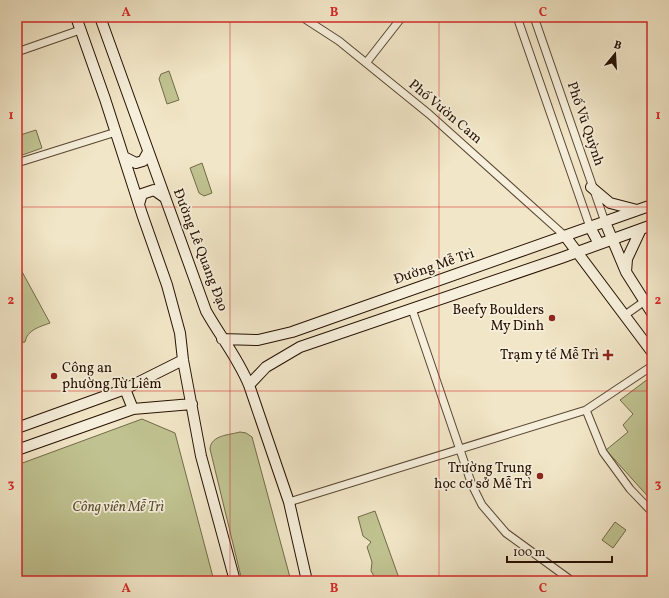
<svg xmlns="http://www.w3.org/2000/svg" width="669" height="598" font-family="Vollkorn,serif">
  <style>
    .green { fill: #c0c391; stroke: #736a49 }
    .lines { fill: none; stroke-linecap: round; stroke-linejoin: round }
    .street-casing { stroke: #594632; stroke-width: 9 }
    .secondary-casing { stroke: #261001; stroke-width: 12 }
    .street { stroke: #f6efdb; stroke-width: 7 }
    .secondary { stroke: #f6efdb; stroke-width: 10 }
    .grid { fill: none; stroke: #d62828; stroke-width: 1; stroke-opacity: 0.55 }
    .poi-dot { fill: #8f2418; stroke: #f6efdb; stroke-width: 1.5 }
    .labels { text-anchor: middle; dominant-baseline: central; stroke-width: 3.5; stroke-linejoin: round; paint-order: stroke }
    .street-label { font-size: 14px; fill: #261001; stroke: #f6efdb }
    .poi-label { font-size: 14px; fill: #261001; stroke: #f6efdb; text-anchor: end }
    .park-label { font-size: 14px; font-style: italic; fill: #5c4f33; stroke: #f6efdb }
    .neatline { fill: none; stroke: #d62828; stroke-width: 1.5 }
    .grid-label { font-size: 13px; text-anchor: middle; font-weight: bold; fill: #d62828 }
  </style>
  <rect width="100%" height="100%" fill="#f1e6c7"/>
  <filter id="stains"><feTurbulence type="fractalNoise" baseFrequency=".005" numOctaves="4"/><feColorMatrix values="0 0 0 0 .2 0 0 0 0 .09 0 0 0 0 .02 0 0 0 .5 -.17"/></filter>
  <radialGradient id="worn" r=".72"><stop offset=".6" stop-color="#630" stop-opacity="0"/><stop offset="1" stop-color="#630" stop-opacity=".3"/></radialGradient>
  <!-- green -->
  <path class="green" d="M169,71L179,100L167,104L159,79L161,74Z
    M36,130L42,148L17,157V136Z
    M202,163L212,193L204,196L199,193L190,168Z
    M17,268H20L50,323C39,327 27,330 25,342L17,343Z
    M652,376V501L606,450L628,432L623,425L633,414L620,400Z
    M142,419L175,433L214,581H17V465Z
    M240,432L246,433L252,437L291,581H242L210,449C211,435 229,435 240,432Z
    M375,511L400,581H377L371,571L372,562L367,547L371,542L363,536L358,517Z
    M615,522L626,530L613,548L602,540Z"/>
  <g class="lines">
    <!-- street casing -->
    <g class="street-casing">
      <path id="street" d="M302,17L339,41L429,114L565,236
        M517,17L590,227
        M534,17L605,222
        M17,52L80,30
        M366,63L402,17
        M17,163L116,132
        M412,309L472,485L482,505L506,533L572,581
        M625,315L652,296
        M586,410L603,452L630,489L652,512
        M289,502L586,410L652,366"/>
    </g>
    <!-- secondary casing -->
    <g class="secondary-casing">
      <path id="secondary" d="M76,17L105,99L142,214L167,285L180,333L183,360L201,456L235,581
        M100,17L206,311C220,336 238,358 249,385L289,502L307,581
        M124,157L136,163L143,161L148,152
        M591,187L610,203L637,210
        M139,204L142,194L154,190L164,197
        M605,222L626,272L652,313
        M590,227L599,244
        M565,236L652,352
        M626,272L627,259L641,229
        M222,339L258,340L292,332L652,205
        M249,385L266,367L300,347L561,258L652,225
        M125,389L133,409
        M17,428L125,389L183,360
        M17,450L133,409L192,404"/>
    </g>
    <!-- street -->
    <use href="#street" class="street"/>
    <!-- secondary -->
    <use href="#secondary" class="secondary"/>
  </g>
  <!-- grid -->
  <path class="grid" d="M230,17V581M439,17V581M17,207H652M17,391H652"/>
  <!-- markers -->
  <g class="poi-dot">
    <circle cx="552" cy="318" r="4"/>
    <path d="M606 349h4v4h4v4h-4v4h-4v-4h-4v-4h4z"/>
    <circle cx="54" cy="376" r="4"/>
    <circle cx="540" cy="476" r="4"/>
  </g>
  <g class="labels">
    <!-- street labels -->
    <g class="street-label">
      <text transform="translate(445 112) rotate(40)">Phố Vườn Cam</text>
      <text transform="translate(585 124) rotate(71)">Phố Vũ Quỳnh</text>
      <text transform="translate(200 250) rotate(69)">Đường Lê Quang Đạo</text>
      <text transform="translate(434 267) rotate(-19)">Đường Mễ Trì</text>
    </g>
    <!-- poi labels -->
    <g class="poi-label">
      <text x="544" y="310">Beefy Boulders<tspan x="544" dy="16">My Dinh</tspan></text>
      <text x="599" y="355">Trạm y tế Mễ Trì</text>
      <text x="62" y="368" text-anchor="start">Công an<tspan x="62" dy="16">phường Từ Liêm</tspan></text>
      <text x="532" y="468">Trường Trung<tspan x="532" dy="16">học cơ sở Mễ Trì</tspan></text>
    </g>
    <!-- park labels -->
    <g class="park-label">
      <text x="118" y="507">Công viên Mễ Trì</text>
    </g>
  </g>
  <!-- margin -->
  <rect width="669" height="598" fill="none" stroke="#f1e6c7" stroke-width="44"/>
  <!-- north arrow -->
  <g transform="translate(615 54) rotate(18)" stroke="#f6efdb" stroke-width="3" paint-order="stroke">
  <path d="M0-3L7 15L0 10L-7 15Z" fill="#261001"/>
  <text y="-6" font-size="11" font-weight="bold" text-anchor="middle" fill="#261001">B</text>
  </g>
  <!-- scale -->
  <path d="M507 556v6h105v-6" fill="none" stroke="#261001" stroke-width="2"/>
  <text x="513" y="556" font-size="12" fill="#261001" stroke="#f6efdb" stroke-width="3" paint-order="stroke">100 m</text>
  <rect x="22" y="22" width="625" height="554" class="neatline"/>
  <g class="grid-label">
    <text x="126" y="16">A</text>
    <text x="334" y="16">B</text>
    <text x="543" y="16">C</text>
    <text x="11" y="119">1</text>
    <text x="658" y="119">1</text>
    <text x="11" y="304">2</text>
    <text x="658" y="304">2</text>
    <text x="11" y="488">3</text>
    <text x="658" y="488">3</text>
    <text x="126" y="592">A</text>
    <text x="334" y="592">B</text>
    <text x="543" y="592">C</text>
  </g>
  <rect width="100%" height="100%" filter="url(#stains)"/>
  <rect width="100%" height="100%" fill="url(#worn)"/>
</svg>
